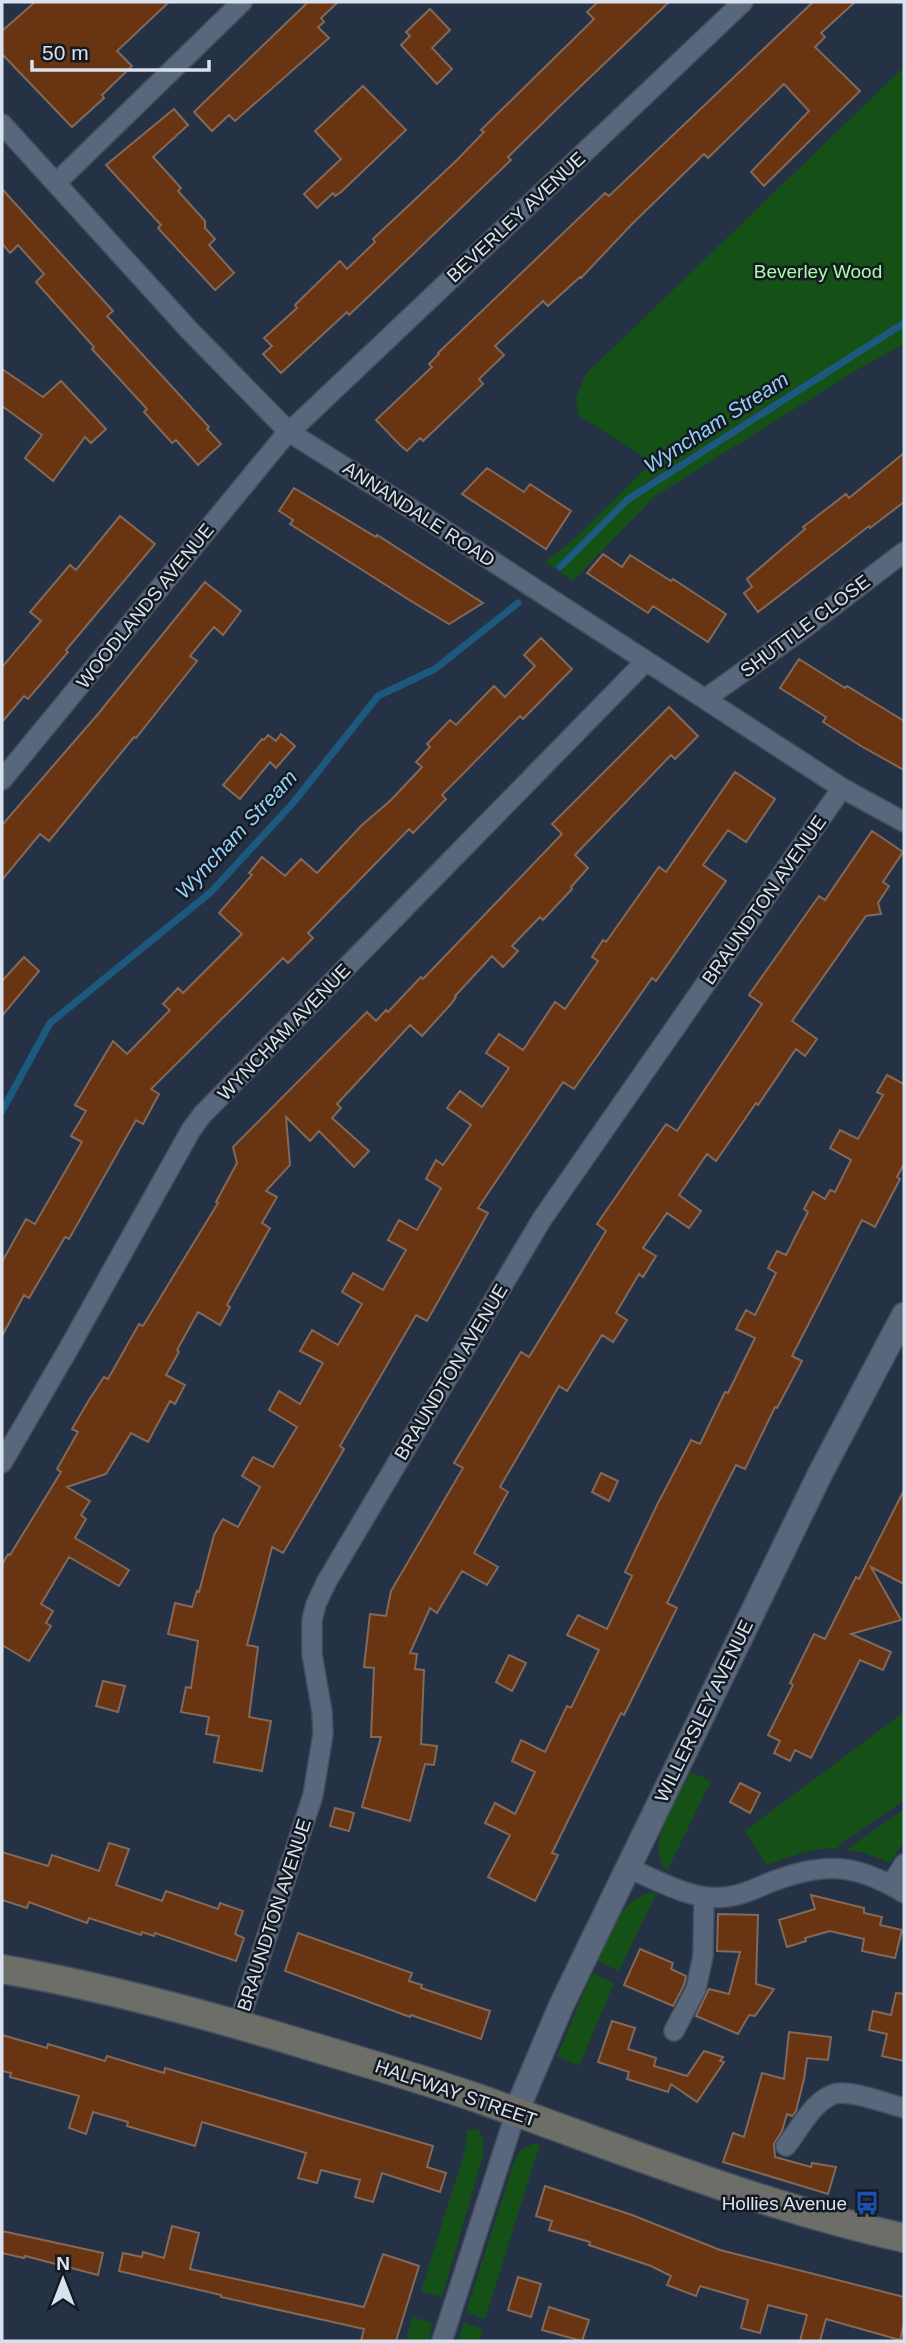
<svg xmlns="http://www.w3.org/2000/svg" width="906" height="2343" font-family="Helvetica,sans-serif">
  <style>
    .green { fill: #155017 }
    .lines { fill: none; stroke-linecap: round; stroke-linejoin: round }
    .stream { stroke: #1d597f; stroke-width: 7 }
    .building { fill: #683412; stroke: #82695a; stroke-width: 2 }
    .minor-casing { stroke: #434e5e; stroke-width: 22 }
    .tertiary-casing { stroke: #434e5e; stroke-width: 27 }
    .secondary-casing { stroke: #434e5e; stroke-width: 31 }
    .minor { stroke: #59677d; stroke-width: 19 }
    .tertiary { stroke: #59677d; stroke-width: 24 }
    .secondary { stroke: #6d6e68; stroke-width: 28 }
    .labels { text-anchor: middle; dominant-baseline: central; stroke-width: 5; stroke-linejoin: round; paint-order: stroke }
    .street-label { font-size: 19px; fill: #d9e2ee; stroke: #141a22 }
    .park-label { font-size: 19px; fill: #aafca7; stroke: #141a22 }
    .poi-label { font-size: 19px; fill: #d9e2ee; stroke: #141a22; text-anchor: end }
    .water-label { font-size: 21px; font-style: italic; fill: #97d0fa; stroke: #141a22 }
  </style>
  <rect width="100%" height="100%" fill="#253245"/>
  <!-- green -->
  <path class="green" d="M904,67V319L646,483L624,499L554,568L545,562L572,541L652,462L578,415L576,398L586,374Z
    M904,325V344L860,368L654,497L573,581L560,572L628,503L645,489Z
    M904,1712V1801L841,1843L837,1849C813,1846 789,1858 766,1865L745,1831Z
    M691,1772L711,1781L667,1871C643,1846 678,1798 691,1772Z
    M904,1809V1841L890,1863L862,1852L846,1850Z
    M657,1892L619,1971L598,1961C612,1932 620,1895 657,1892Z
    M592,1973L614,1983L579,2066L557,2056Z
    M475,2129L479,2130L483,2139V2155L442,2297L421,2291L465,2151L467,2131Z
    M532,2144H540L485,2319L466,2312L513,2165L519,2152Z
    M412,2317L433,2323L428,2341H406Z
    M464,2323L483,2329L479,2341H458Z"/>
  <g class="lines">
    <!-- stream -->
    <path class="stream" d="M560,567L627,500L904,323
      M2,1111L50,1023L211,892L293,803L378,696L435,669L518,603"/>
  </g>
  <!-- building -->
  <path class="building" d="M35,2H169L117,51L132,66L102,95L104,98L72,127L2,54V31Z
    M308,2H338L321,18L324,22L318,27L329,38L235,121L229,115L212,131L194,112Z
    M598,2H669L562,104L508,157L511,160L408,259L349,315L347,312L281,373L263,354L272,346L264,338L297,308L295,305L340,261L347,269L375,242L373,239L457,160L484,132L481,130L594,19L587,12Z
    M813,2H855L821,33L825,37L815,47L860,91L764,186L751,172L809,111L784,84L708,158L704,154L632,224L581,278L580,277L548,306L543,301L495,346L504,355L479,379L483,384L423,441L420,438L407,451L400,445L376,420L432,367L429,364L439,354L438,353L605,193L609,196Z
    M430,9L450,30L432,48L452,69L437,84L401,45L410,36L406,32Z
    M363,86L406,130L341,192L335,196L333,193L317,208L304,194L341,159L315,131Z
    M174,109L188,125L153,157L181,188L178,191L205,221V228L215,239L209,245L234,273L215,290L158,228L161,225L106,165Z
    M2,189L113,311L107,316L209,427L207,429L221,444L198,465L176,440L172,443L144,412L147,409L92,349L94,347L36,282L44,274L18,245L10,253L2,243Z
    M2,369L43,397L61,381L106,429L91,443L85,437L53,481L25,458L42,435L2,406Z
    M904,453V502L870,528L869,526L758,612L744,593L752,587L747,579L805,529L803,527L846,494L849,498Z
    M487,468L524,492L530,484L571,511L546,549L462,494Z
    M294,488L376,537L377,535L483,603L449,624L411,601L290,524L293,520L279,511Z
    M120,516L155,544L66,650L68,652L28,699L24,696L2,722V667L41,621L30,612L70,565L76,570Z
    M603,554L622,567L630,555L671,581L673,579L726,614L708,642L653,606L648,613L587,573Z
    M205,582L241,611L223,635L214,627L190,656L197,661L136,738L134,737L49,841L40,834L2,880V825L98,714Z
    M541,638L572,669L523,719L520,716L442,795L446,799L413,833L409,829L308,933L313,938L288,963L283,958L151,1089L159,1094L143,1124L136,1120L69,1239L65,1237L29,1298L24,1295L2,1336V1262L26,1219L35,1224L82,1142L71,1136L86,1111L75,1105L113,1041L127,1054L170,1010L163,1004L178,988L183,993L242,934L219,913L252,875L249,873L262,857L285,876L301,859L317,873L362,825L391,800L422,767L416,762L430,747L427,744L450,720L456,725L494,686L505,697L535,666L524,655Z
    M799,659L845,688L847,686L904,721V770L861,746L823,722L826,717L780,688Z
    M669,707L698,736L675,759L671,755L575,855L588,868L571,887L572,889L543,920L540,917L512,946L518,951L503,967L492,956L455,996L456,997L451,1004L422,1036L410,1025L337,1104L341,1108L332,1118L369,1151L354,1167L319,1131L310,1141L286,1117L290,1165L266,1191L277,1197L262,1223L270,1228L227,1305L230,1307L220,1325L198,1312L177,1350L179,1352L166,1375L185,1385L175,1404L170,1401L148,1442L131,1433L106,1474L67,1487L90,1501L81,1515L86,1519L75,1538L129,1570L119,1586L69,1557L41,1604L53,1611L46,1623L51,1626L29,1661L2,1645V1565L8,1554L10,1555L61,1472L57,1469L78,1432L72,1429L89,1400L104,1377L108,1379L139,1324L143,1326L218,1203L216,1202L237,1163L233,1147L367,1012L376,1021L386,1010L388,1012L421,977L423,979L562,834L552,824Z
    M281,734L295,746L276,768L270,762L240,799L223,785L262,739L264,740L268,735L276,741Z
    M735,772L775,799L746,842L728,830L703,865L726,881L656,981L652,978L574,1089L563,1082L478,1208L488,1213L427,1321L416,1315L340,1446L344,1449L283,1553L272,1547L247,1645L258,1647L249,1717L271,1721L262,1771L214,1762L219,1736L206,1734L209,1717L181,1712L186,1687L191,1688L198,1641L168,1634L175,1603L192,1607L197,1591L199,1592L214,1535L223,1519L238,1527L260,1487L242,1476L253,1457L273,1467L297,1427L269,1410L279,1391L300,1404L323,1363L300,1351L312,1330L338,1345L362,1304L342,1292L353,1273L383,1290L406,1250L388,1240L399,1220L417,1230L441,1188L426,1179L436,1160L443,1165L471,1125L447,1108L460,1091L482,1107L509,1068L486,1053L499,1034L523,1050L555,1002L565,1009L598,961L592,957L603,940L606,942L659,867L666,872Z
    M872,831L903,852L883,882L889,886L878,903L881,914L866,916L792,1021L817,1039L805,1056L796,1049L758,1105L756,1103L716,1161L707,1154L679,1195L701,1211L689,1228L667,1213L643,1248L656,1256L643,1277L639,1274L616,1313L627,1320L613,1342L602,1335L567,1391L559,1386L500,1487L508,1492L474,1553L498,1567L487,1585L462,1571L437,1613L430,1608L410,1653L417,1654L415,1669L424,1670L421,1744L437,1746L434,1765L425,1764L410,1821L362,1807L381,1737H371L374,1668L364,1667L370,1614L386,1616L391,1591L463,1468L454,1463L521,1352L529,1357L606,1231L597,1224L666,1124L677,1131L762,1004L749,995L819,896L825,900Z
    M24,957L39,971L2,1016V981Z
    M887,1075L904,1084V1164L897,1177L900,1179L875,1227L862,1220L792,1356L802,1361L777,1408L775,1407L745,1469L736,1465L717,1502L667,1603L677,1608L624,1715L621,1713L552,1853L558,1855L535,1901L488,1877L510,1835L485,1823L495,1803L515,1814L535,1772L512,1761L521,1740L545,1752L567,1706L571,1708L599,1650L567,1635L578,1615L607,1629L632,1576L625,1572L658,1503L691,1440L700,1444L725,1392L728,1393L755,1338L736,1329L746,1310L755,1315L776,1273L768,1268L777,1251L786,1255L808,1212L804,1209L813,1192L825,1199L830,1190L835,1192L851,1160L830,1148L840,1130L858,1139L883,1095L877,1092Z
    M601,1473L618,1481L609,1501L592,1492Z
    M904,1490V1584L871,1567L901,1620L851,1634L891,1652L883,1670L860,1660L811,1758L795,1750L790,1761L774,1753L780,1741L768,1735L793,1685L790,1683L814,1634L825,1639L856,1577L859,1579Z
    M509,1655L526,1663L512,1691L496,1682Z
    M103,1681L125,1686L118,1712L96,1706Z
    M740,1783L760,1793L750,1813L730,1802Z
    M335,1808L354,1813L349,1831L330,1826Z
    M109,1843L129,1849L116,1885L162,1901L166,1891L218,1909L220,1903L243,1911L235,1934L244,1938L236,1961L155,1933L154,1936L142,1932L141,1935L89,1918L87,1923L29,1902L27,1908L2,1900V1852L48,1866L52,1855L99,1871Z
    M811,1895L864,1908V1913L882,1917L880,1925L902,1930L895,1958L862,1951L864,1939L830,1931L805,1938L806,1941L787,1947L779,1920L815,1909Z
    M718,1914L758,1915L756,1984L774,1989L755,2016L749,2015L738,2034L696,2016L709,1989L729,1994L740,1952L717,1951Z
    M298,1933L412,1973L409,1981L422,1985L421,1988L490,2011L481,2039L411,2015L410,2017L285,1971Z
    M640,1949L673,1963L671,1969L686,1976L684,1985L673,2006L624,1985Z
    M896,1993L904,1994V2061L882,2056L887,2034L869,2030L873,2011L891,2015Z
    M612,2021L635,2028L628,2049L656,2058L654,2066L687,2076L704,2051L723,2057L720,2061L724,2062L697,2102L671,2084L668,2092L627,2079L629,2072L598,2062Z
    M789,2032L831,2037L828,2060L807,2058L804,2079L796,2111L792,2116L787,2114L782,2131L774,2144L775,2157L811,2167L812,2163L836,2167L828,2194L723,2162L733,2133L744,2137L762,2073L784,2079Z
    M2,2035L47,2048L48,2044L105,2061L107,2056L164,2073L165,2068L433,2146L427,2167L446,2173L440,2192L382,2173L373,2202L355,2197L360,2180L321,2170L317,2183L298,2178L306,2153L202,2122L195,2146L127,2126L128,2122L93,2112L86,2134L69,2128L79,2096L10,2077L11,2073L2,2071Z
    M545,2186L632,2215L720,2250L904,2297V2324L900,2340L826,2319L820,2341H800L807,2315L768,2305L760,2333L741,2328L748,2300L700,2286L696,2296L667,2285L671,2276L651,2266L589,2245L590,2242L549,2230L552,2221L536,2216Z
    M172,2226L199,2233L190,2269L364,2307L383,2254L419,2266L396,2341H361L364,2329L221,2297V2295L119,2271L123,2253L142,2257L143,2252L164,2258Z
    M2,2231L103,2253L98,2275L25,2256L24,2258L2,2253Z
    M518,2277L541,2284L531,2317L508,2310Z
    M549,2307L589,2320L582,2341L542,2330Z"/>
  <g class="lines">
    <!-- minor casing -->
    <g class="minor-casing">
      <path id="minor" d="M2,124L190,331L289,432L429,520L842,788L904,822
        M56,183L242,2
        M705,699L803,629L904,552
        M2,780L282,439L743,2
        M2,1463L69,1348L191,1130L202,1115L646,661
        M628,1868C658,1880 691,1901 725,1897C741,1896 756,1888 771,1882C823,1862 856,1863 904,1893
        M891,1885L904,1864
        M238,2025L313,1795L323,1734L322,1712L312,1654V1620L316,1604L327,1581L542,1219L842,788
        M674,2031L696,1989L703,1956L704,1897
        M786,2146C799,2130 813,2101 834,2094C849,2089 888,2104 904,2108
        M442,2341L516,2112"/>
    </g>
    <!-- tertiary casing -->
    <g class="tertiary-casing">
      <path id="tertiary" d="M516,2112L561,2006L628,1868L821,1472L904,1315"/>
    </g>
    <!-- secondary casing -->
    <g class="secondary-casing">
      <path id="secondary" d="M2,1969C106,1987 209,2015 310,2046C366,2063 422,2079 477,2098C618,2148 757,2205 904,2238"/>
    </g>
    <!-- minor -->
    <use href="#minor" class="minor"/>
    <!-- tertiary -->
    <use href="#tertiary" class="tertiary"/>
    <!-- secondary -->
    <use href="#secondary" class="secondary"/>
  </g>
  <!-- icons -->
  <defs>
    <g id="bus-bare" transform="scale(1.89)"><path d="M-5-6H5V4H4V6H2V4H-2V6H-4V4H-5ZM-3.5-4V0h7V-4ZM-3.5 1.2v1.5H-2V1.2ZM2 1.2v1.5H3.5V1.2Z" fill="#1a4fb4" stroke="#141a22" stroke-width="2.5" paint-order="stroke"/></g>
  </defs>
  <g fill-rule="evenodd">
    <use href="#bus-bare" x="867" y="2203"/>
  </g>
  <g class="labels">
    <!-- street labels -->
    <g class="street-label">
      <text transform="translate(516 217) rotate(-43)">BEVERLEY AVENUE</text>
      <text transform="translate(419 514) rotate(33)">ANNANDALE ROAD</text>
      <text transform="translate(145 606) rotate(-51)">WOODLANDS AVENUE</text>
      <text transform="translate(805 626) rotate(-37)">SHUTTLE CLOSE</text>
      <text transform="translate(764 900) rotate(-55)">BRAUNDTON AVENUE</text>
      <text transform="translate(284 1032) rotate(-46)">WYNCHAM AVENUE</text>
      <text transform="translate(451 1372) rotate(-59)">BRAUNDTON AVENUE</text>
      <text transform="translate(704 1711) rotate(-64)">WILLERSLEY AVENUE</text>
      <text transform="translate(274 1915) rotate(-72)">BRAUNDTON AVENUE</text>
      <text transform="translate(456 2093) rotate(19)">HALFWAY STREET</text>
    </g>
    <!-- park labels -->
    <g class="park-label">
      <text x="818" y="271">Beverley Wood</text>
    </g>
    <!-- poi labels -->
    <g class="poi-label">
      <text x="847" y="2203">Hollies Avenue</text>
    </g>
    <!-- water labels -->
    <g class="water-label">
      <text transform="translate(716 422) rotate(-33)">Wyncham Stream</text>
      <text transform="translate(236 834) rotate(-47)">Wyncham Stream</text>
    </g>
  </g>
  <!-- border -->
  <rect width="906" height="2343" fill="none" stroke="#d9e2ee" stroke-width="7"/>
  <!-- north arrow -->
  <g transform="translate(63 2280)" stroke="#141a22" stroke-width="5" paint-order="stroke">
  <path d="M0-5L12 26L0 18L-12 26Z" fill="#d9e2ee"/>
  <text y="-10" font-size="19" font-weight="bold" text-anchor="middle" fill="#d9e2ee">N</text>
  </g>
  <!-- scale -->
  <path d="M32 60v10h177v-10" fill="none" stroke="#d9e2ee" stroke-width="3.5"/>
  <text x="42" y="60" font-size="21" fill="#d9e2ee" stroke="#141a22" stroke-width="5" paint-order="stroke">50 m</text>
</svg>
